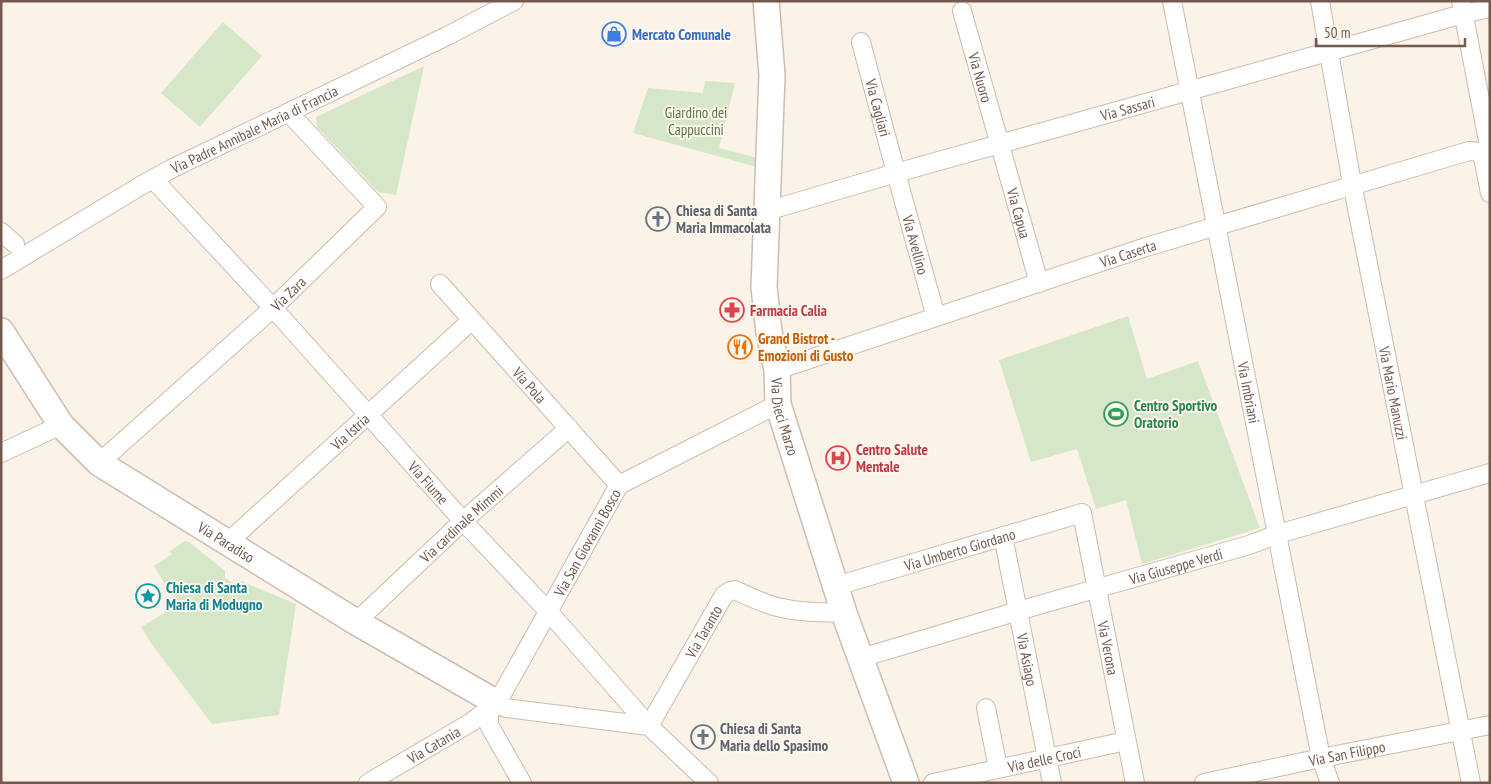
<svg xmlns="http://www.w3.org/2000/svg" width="1491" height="784" font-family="'PT Sans Narrow',sans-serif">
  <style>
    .green { fill: #d6e7c8 }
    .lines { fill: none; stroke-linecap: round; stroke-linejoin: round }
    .street-casing { stroke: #ccbaaf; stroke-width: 20 }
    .secondary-casing { stroke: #d0bcb0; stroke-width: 28 }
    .street { stroke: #fff; stroke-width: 18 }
    .secondary { stroke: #fff; stroke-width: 25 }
    .labels { text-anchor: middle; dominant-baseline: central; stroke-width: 4; stroke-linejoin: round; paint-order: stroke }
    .shop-label { font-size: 15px; font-weight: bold; fill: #366cbe; stroke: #fdf7ee; text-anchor: start }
    .street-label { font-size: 15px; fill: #73594e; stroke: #fdf7ee }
    .park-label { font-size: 15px; fill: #587847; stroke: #fdf7ee }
    .worship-label { font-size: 15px; font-weight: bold; fill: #5b616d; stroke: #fdf7ee; text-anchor: start }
    .health-label { font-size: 15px; font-weight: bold; fill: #be3a42; stroke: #fdf7ee; text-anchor: start }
    .food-label { font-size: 15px; font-weight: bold; fill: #c56008; stroke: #fdf7ee; text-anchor: start }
    .leisure-label { font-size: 15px; font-weight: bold; fill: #27864d; stroke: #fdf7ee; text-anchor: start }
    .culture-label { font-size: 15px; font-weight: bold; fill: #0d838f; stroke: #fdf7ee; text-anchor: start }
  </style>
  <rect width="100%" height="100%" fill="#fbf2e8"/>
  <!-- green -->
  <path class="green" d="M223,22L262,56L200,127L161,93Z
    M424,66L396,195L378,192L317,127L316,117Z
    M705,81L735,83L719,148L757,158V167L633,133L648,88L703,93Z
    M1128,316L1147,379L1198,361L1260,528L1142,564L1126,500L1096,509L1077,449L1031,462L999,360Z
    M185,541L189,542L225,571V578L236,585L241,581L296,604L279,715L212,724L151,643L141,627L178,605L154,566L172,554L170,551Z"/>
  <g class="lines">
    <!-- street casing -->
    <g class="street-casing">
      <g id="street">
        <path id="s1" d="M1172,1L1321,758L1330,783"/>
        <path id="s2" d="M1320,1L1351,178L1471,783"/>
        <path d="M1461,1L1490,151"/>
        <path id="s3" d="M962,11L1039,283"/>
        <path id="s4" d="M861,42L896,173L936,317"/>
        <path d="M1482,152L1490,193"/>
        <path id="s5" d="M153,179L273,308L463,521L548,611L649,726L709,783"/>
        <path id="s6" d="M767,211L896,173L1463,14L1489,8"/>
        <path d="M1,232L15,244"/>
        <path id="s7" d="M1,270L142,185L173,168L447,36L514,1"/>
        <path id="s8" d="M440,284L619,485"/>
        <path id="s9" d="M777,370L1146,247L1469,151L1490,153"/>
        <path d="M1,453L61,425"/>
        <path id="s10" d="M99,463L273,308L377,207L289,113"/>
        <path id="s11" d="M1003,536L1052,783"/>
        <path id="s12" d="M227,543L472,320"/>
        <path id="s13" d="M836,586L1082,513L1135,783"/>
        <path id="s14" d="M356,622L463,521L569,428"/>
        <path id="s15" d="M861,658L1018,611L1249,545L1278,534L1490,473"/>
        <path d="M497,703L506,708L649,726"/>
        <path d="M986,708L998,768"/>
        <path d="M489,711V725L522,783"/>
        <path id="s16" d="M649,726L724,595L730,591L735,590C750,597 766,605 782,608C802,613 824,612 844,613"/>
        <path id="s17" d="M368,783L470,723L497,703L619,485L778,404"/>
        <path id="s18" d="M933,783L1126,741"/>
        <path id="s19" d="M1204,783L1321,758L1490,725"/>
      </g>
    </g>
    <!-- secondary casing -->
    <g class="secondary-casing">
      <g id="secondary">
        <path id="s20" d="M766,1L772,75L764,287L769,332L777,370L778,404L844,613L906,783"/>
        <path id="s21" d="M1,331L61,425L99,463L356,622L497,703"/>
      </g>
    </g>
    <!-- street -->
    <use href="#street" class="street"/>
    <!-- secondary -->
    <use href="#secondary" class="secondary"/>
  </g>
  <!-- icons -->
  <defs>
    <g id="shop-ring" transform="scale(1.25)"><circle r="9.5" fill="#fdf7ee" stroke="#3f7fe0" stroke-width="1.5"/><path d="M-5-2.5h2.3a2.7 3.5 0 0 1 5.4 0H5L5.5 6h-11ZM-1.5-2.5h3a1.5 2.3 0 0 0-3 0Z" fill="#3f7fe0"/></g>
    <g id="church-ring" transform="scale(1.25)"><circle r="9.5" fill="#fdf7ee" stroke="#6b7280" stroke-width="1.5"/><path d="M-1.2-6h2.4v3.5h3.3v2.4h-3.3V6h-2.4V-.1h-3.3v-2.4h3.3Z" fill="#6b7280"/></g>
    <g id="pharmacy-ring" transform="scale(1.25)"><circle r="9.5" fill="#fdf7ee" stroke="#e0444e" stroke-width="1.5"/><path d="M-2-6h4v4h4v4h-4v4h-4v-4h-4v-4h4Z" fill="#e0444e"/></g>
    <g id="restaurant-ring" transform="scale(1.25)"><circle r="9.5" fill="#fdf7ee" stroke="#e8710a" stroke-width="1.5"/><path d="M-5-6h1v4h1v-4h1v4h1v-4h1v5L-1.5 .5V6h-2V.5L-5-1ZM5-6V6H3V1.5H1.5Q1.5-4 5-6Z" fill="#e8710a"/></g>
    <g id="stadium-ring" transform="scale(1.25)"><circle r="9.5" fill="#fdf7ee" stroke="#2e9e5b" stroke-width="1.5"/><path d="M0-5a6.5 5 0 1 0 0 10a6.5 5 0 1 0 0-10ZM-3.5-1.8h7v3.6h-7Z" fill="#2e9e5b"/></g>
    <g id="hospital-ring" transform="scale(1.25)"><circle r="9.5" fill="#fdf7ee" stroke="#e0444e" stroke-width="1.5"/><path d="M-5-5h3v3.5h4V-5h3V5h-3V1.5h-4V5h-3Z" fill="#e0444e"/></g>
    <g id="sight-ring" transform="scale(1.25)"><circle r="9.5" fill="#fdf7ee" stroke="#0f9aa8" stroke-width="1.5"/><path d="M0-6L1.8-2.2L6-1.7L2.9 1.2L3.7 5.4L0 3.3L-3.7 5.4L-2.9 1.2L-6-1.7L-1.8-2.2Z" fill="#0f9aa8"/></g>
  </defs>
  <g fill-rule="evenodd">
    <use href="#shop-ring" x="614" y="34"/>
    <use href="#church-ring" x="658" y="219"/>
    <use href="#pharmacy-ring" x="732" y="310"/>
    <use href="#restaurant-ring" x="740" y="347"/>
    <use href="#stadium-ring" x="1116" y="414"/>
    <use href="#hospital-ring" x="838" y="458"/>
    <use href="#sight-ring" x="148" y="596"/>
    <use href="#church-ring" x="703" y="737"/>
  </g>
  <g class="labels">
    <!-- shop labels -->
    <g class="shop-label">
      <text x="632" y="34">Mercato Comunale</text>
    </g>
    <!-- street labels -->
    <g class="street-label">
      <text stroke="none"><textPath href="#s3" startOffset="69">Via Nuoro</textPath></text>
      <text stroke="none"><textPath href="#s4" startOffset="68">Via Cagliari</textPath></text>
      <text stroke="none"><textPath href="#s6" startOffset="375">Via Sassari</textPath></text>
      <text stroke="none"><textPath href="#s7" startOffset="290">Via Padre Annibale Maria di Francia</textPath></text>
      <text stroke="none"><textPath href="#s3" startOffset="210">Via Capua</textPath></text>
      <text stroke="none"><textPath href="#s4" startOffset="210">Via Avellino</textPath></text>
      <text stroke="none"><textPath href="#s9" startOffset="370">Via Caserta</textPath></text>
      <text stroke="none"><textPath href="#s10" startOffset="254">Via Zara</textPath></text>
      <text stroke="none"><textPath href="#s8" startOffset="135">Via Pola</textPath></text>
      <text stroke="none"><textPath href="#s2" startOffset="399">Via Mario Manuzzi</textPath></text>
      <text stroke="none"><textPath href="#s1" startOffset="399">Via Imbriani</textPath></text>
      <text stroke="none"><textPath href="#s20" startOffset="418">Via Dieci Marzo</textPath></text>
      <text stroke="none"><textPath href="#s12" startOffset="166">Via Istria</textPath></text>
      <text stroke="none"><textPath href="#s5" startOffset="410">Via Fiume</textPath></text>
      <text stroke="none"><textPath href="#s14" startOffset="144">Via cardinale Mimmi</textPath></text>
      <text stroke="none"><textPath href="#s21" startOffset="315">Via Paradiso</textPath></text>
      <text stroke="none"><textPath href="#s17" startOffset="336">Via San Giovanni Bosco</textPath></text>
      <text stroke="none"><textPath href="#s13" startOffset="129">Via Umberto Giordano</textPath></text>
      <text stroke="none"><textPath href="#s15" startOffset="328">Via Giuseppe Verdi</textPath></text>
      <text stroke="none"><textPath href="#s16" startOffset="109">Via Taranto</textPath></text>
      <text stroke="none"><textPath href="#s13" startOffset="394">Via Verona</textPath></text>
      <text stroke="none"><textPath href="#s11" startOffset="126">Via Asiago</textPath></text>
      <text stroke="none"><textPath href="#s17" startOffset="76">Via Catania</textPath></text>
      <text stroke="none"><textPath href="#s19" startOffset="146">Via San Filippo</textPath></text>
      <text stroke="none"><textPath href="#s18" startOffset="114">Via delle Croci</textPath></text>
    </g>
    <!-- park labels -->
    <g class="park-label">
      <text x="696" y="112">Giardino dei<tspan x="696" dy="17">Cappuccini</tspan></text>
    </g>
    <!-- worship labels -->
    <g class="worship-label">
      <text x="676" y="210">Chiesa di Santa<tspan x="676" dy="17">Maria Immacolata</tspan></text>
      <text x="720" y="728">Chiesa di Santa<tspan x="720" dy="17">Maria dello Spasimo</tspan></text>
    </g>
    <!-- health labels -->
    <g class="health-label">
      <text x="750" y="310">Farmacia Calia</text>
      <text x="856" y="449">Centro Salute<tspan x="856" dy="17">Mentale</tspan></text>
    </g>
    <!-- food labels -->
    <g class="food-label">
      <text x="758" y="338">Grand Bistrot -<tspan x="758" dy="17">Emozioni di Gusto</tspan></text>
    </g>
    <!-- leisure labels -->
    <g class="leisure-label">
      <text x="1134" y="405">Centro Sportivo<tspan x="1134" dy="17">Oratorio</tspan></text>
    </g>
    <!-- culture labels -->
    <g class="culture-label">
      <text x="166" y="587">Chiesa di Santa<tspan x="166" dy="17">Maria di Modugno</tspan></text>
    </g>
  </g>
  <!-- border -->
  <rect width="1491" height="784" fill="none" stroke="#73594e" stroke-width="5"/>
  <!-- scale -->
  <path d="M1316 38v8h149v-8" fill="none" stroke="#73594e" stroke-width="2.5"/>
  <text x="1324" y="38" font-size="15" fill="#73594e" stroke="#fdf7ee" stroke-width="4" paint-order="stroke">50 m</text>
</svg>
